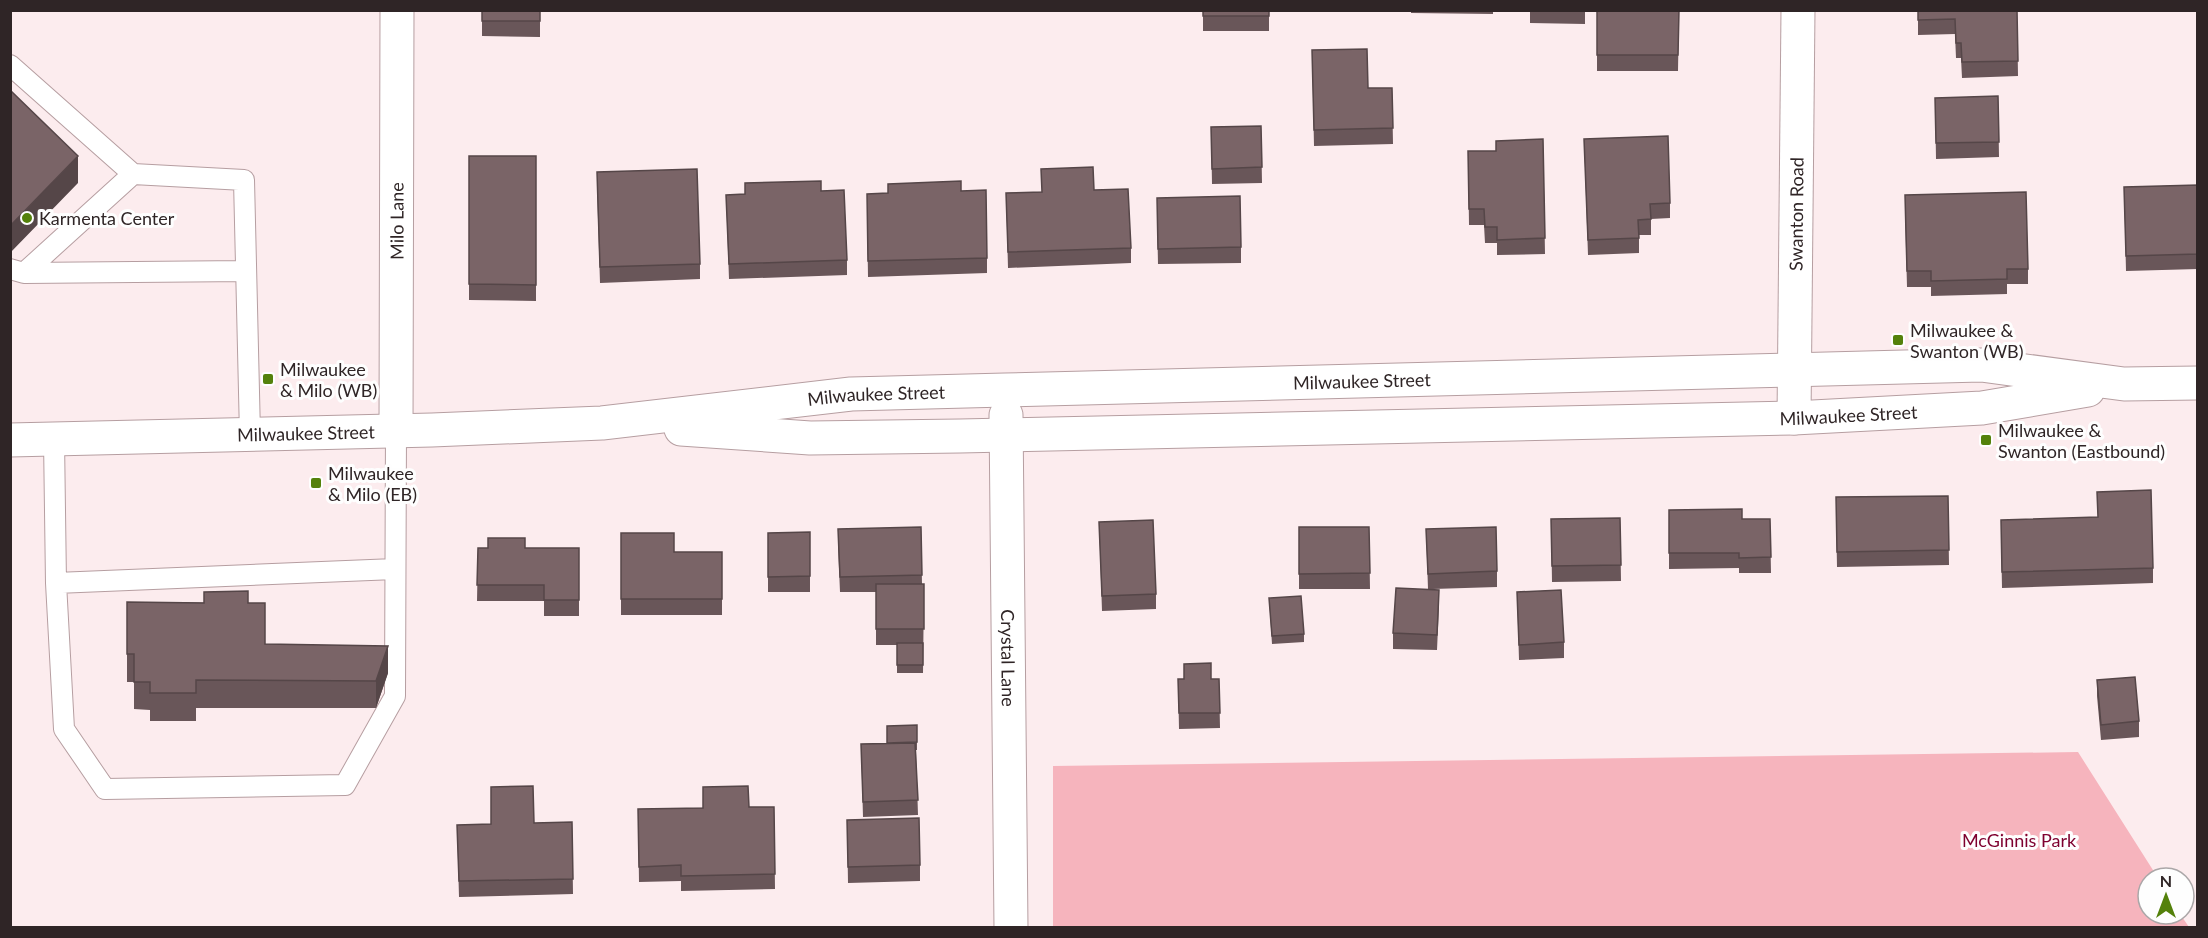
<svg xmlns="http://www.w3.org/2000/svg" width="2208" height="938" font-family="Lato,sans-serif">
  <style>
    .green { fill: #f6b4bd }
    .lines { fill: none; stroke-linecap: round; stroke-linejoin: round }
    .service-casing { stroke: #b69ea1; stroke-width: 22 }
    .minor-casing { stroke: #b69ea1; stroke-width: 35 }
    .tertiary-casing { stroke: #b69ea1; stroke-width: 35 }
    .service { stroke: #fff; stroke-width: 20 }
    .minor { stroke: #fff; stroke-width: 33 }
    .tertiary { stroke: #fff; stroke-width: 33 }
    .wall { fill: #695659 }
    .shaded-wall { fill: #554648 }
    .building { fill: #7a6467; stroke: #554648; stroke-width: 1.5 }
    .poi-dot { fill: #54810b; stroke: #fefefe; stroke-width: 2 }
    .labels { text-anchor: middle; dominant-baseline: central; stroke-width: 6; stroke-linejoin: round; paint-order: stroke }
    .street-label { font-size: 18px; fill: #2f2526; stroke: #fefefe }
    .poi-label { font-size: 18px; fill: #2f2526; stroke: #fefefe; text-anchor: start }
    .park-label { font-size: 18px; fill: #7e002f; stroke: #fefefe }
  </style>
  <rect width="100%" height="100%" fill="#fcecee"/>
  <!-- green -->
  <path class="green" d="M2078,752L2158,878H2148V914H2180L2189,927H1053V766Z"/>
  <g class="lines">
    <!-- service casing -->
    <g class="service-casing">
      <path id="service" d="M10,65L133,174
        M10,269L24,273L133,174L244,180L250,434
        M24,273L246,271
        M54,439L56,583L64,729L105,789L345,785L395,696L396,431
        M56,583L395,569"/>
    </g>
    <!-- minor casing -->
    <g class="minor-casing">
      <g id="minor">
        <path id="s1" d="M396,431L397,10"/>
      </g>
    </g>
    <!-- tertiary casing -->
    <g class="tertiary-casing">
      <g id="tertiary">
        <path id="s2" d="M1006,415L1011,928"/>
        <path id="s3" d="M1794,418L1798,10"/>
        <path id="s4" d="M681,429L810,438L960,436L1794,418L1982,408L2088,390"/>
        <path id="s5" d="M10,440L432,430L602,423L851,394L1005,390L1981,365L2124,384L2198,383"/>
      </g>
    </g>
    <!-- service -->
    <use href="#service" class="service"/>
    <!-- minor -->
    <use href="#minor" class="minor"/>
    <!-- tertiary -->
    <use href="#tertiary" class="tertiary"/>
  </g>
  <!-- wall -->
  <path class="wall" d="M482,10H540V37L482,36Z
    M1203,10H1269V31H1203Z
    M1411,10H1493V14L1411,13Z
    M1530,10H1585V24L1530,23Z
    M1597,10H1679L1678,71H1597Z
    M1918,10H2017L2018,76L1962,78L1961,58H1956L1955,34L1918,35Z
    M1312,50L1368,88H1392L1393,144L1314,146Z
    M1998,96L1999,157L1936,159L1935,98Z
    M1261,126L1262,183L1212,184L1211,127Z
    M1543,139L1545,254L1497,255V243H1485L1484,225H1469L1468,151H1496Z
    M1584,139L1670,203V218L1651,219V235H1639V253L1588,255Z
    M469,156H536V301L469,300Z
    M2198,185V269L2126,271L2124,187Z
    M597,187L700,264V279L600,283Z
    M1094,190L1131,248V263L1008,268L1006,193Z
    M821,191L847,260V275L729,279L726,195Z
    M961,191L987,258V273L868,277L867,210Z
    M1905,210L2028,269V284H2007V294L1931,296V287H1907Z
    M1157,213L1241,247V263L1158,264Z
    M2097,492L2153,568V583L2002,588L2001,535L2098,517Z
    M1948,496L1949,565L1837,567L1836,513Z
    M1669,510L1742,519H1770L1771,573H1739V568L1669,569Z
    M1620,518L1621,581L1552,582L1551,519Z
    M1099,522L1156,594V609L1102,611Z
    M921,527L922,584H924L923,673H897V645H876V592H840L838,545Z
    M1299,527H1369L1370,589H1299Z
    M1426,529L1497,571V587L1433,589L1439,605L1437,650L1393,649V633L1428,589Z
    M810,532V592H768V533Z
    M621,533L674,552H722V615H621Z
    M478,548H579V616H544V601H477Z
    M1517,592L1564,642V658L1519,660Z
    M1269,598L1304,634V642L1272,644Z
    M127,602L248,603L265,644L388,673L376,708H196V721H150V710L134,709V682H127Z
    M1178,679H1219L1220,728L1179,729Z
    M2097,680L2139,721V737L2101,740L2097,696Z
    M917,742V750H916L918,815L863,817L861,744Z
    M749,807H774L775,889L681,891V881L639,882L638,809Z
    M847,820L920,865V881L848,883Z
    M572,822L573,894L459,897L457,825Z"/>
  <!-- shaded-wall -->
  <path class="shaded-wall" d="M78,156V183L10,253V226Z
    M388,646V673L376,708V681Z"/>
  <!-- building -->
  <path class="building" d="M482,10H540V21H482Z
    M1203,10H1269V16H1203Z
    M1597,10H1679L1678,55H1597Z
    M1918,10H2017L2018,61L1962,62L1961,43H1956L1955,19L1918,20Z
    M1367,49L1368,88H1392L1393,128L1314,130L1312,50Z
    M10,90L78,156L10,226Z
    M1998,96L1999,142L1936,143L1935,98Z
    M1261,126L1262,167L1212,169L1211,127Z
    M1668,136L1670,203L1650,204L1651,219L1638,220L1639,238L1588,240L1584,139Z
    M1543,139L1545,238L1497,240V227H1485L1484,209H1469L1468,151H1496V141Z
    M469,156H536V285L469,284Z
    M1093,167L1094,190L1128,189L1131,248L1008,252L1006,193L1042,192L1041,169Z
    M697,169L700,264L600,267L597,172Z
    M821,181V191L844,190L847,260L729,264L726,195L745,194V183Z
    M961,181V191L986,190L987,258L868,261L867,194L888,193V184Z
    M2198,185V254L2126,256L2124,187Z
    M2026,192L2028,269H2007V279L1931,281V271H1907L1905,195Z
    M1240,196L1241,247L1158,249L1157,198Z
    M2151,490L2153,568L2002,572L2001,520L2098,517L2097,492Z
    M1948,496L1949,550L1837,552L1836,497Z
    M1742,509V519H1770L1771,557L1739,558V553H1669V510Z
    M1620,518L1621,565L1552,566L1551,519Z
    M1153,520L1156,594L1102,596L1099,522Z
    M921,527L922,575L840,577L838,529Z
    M1299,527H1369L1370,573L1299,574Z
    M1496,527L1497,571L1428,574L1426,529Z
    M810,532V576L768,577V533Z
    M621,533H674V552H722V599H621Z
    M488,538H525V548H579V600H544V585H477L478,548H488Z
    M876,584H924V629H876Z
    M1396,588L1439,590L1437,635L1393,633Z
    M1561,590L1564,642L1519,645L1517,592Z
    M248,591V603H265V644L388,646L376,681L196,680V693H150V682H134V654H127V602L204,603V592Z
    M1301,596L1304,634L1272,636L1269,598Z
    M897,643H923V665H897Z
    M1211,663V679H1219L1220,713H1179L1178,679H1184V664Z
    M2135,677L2139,721L2101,725L2097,680Z
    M917,725V742L887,743V726Z
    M915,743L918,800L863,802L861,744Z
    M533,786L534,823L572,822L573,879L459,881L457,825L491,824V787Z
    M748,786L749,807H774L775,874L681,876V865L639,867L638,809L703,808V787Z
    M919,818L920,865L848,867L847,820Z"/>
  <!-- markers -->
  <g class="poi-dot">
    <circle cx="27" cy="218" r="6"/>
    <rect x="1892" y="334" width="12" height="12" rx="3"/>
    <rect x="262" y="373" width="12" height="12" rx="3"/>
    <rect x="1980" y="434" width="12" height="12" rx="3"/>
    <rect x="310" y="477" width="12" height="12" rx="3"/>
  </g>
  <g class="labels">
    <!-- street labels -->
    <g class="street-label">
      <text stroke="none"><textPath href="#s3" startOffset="204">Swanton Road</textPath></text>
      <text stroke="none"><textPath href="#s1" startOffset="210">Milo Lane</textPath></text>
      <text stroke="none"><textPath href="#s5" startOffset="1354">Milwaukee Street</textPath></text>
      <text stroke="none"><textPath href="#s5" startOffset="868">Milwaukee Street</textPath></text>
      <text stroke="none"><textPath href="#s4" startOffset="1168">Milwaukee Street</textPath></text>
      <text stroke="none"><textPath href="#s5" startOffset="296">Milwaukee Street</textPath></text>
      <text stroke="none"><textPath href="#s2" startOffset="243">Crystal Lane</textPath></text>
    </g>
    <!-- poi labels -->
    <g class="poi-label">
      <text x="39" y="218">Karmenta Center</text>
      <text x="1910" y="330">Milwaukee &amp;<tspan x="1910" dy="21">Swanton (WB)</tspan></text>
      <text x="280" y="369">Milwaukee<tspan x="280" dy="21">&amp; Milo (WB)</tspan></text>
      <text x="1998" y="430">Milwaukee &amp;<tspan x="1998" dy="21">Swanton (Eastbound)</tspan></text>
      <text x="328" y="473">Milwaukee<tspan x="328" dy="21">&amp; Milo (EB)</tspan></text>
    </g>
    <!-- park labels -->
    <g class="park-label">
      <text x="2019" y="840">McGinnis Park</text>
    </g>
  </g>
  <!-- border -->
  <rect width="2208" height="938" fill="none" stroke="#2f2526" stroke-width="24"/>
  <!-- north arrow -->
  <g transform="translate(2166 896)"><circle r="28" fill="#fefefe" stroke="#aba7a8" stroke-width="1.5"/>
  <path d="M0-4.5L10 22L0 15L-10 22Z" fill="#54810b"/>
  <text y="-9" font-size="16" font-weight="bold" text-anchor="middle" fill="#2f2526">N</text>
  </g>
</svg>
